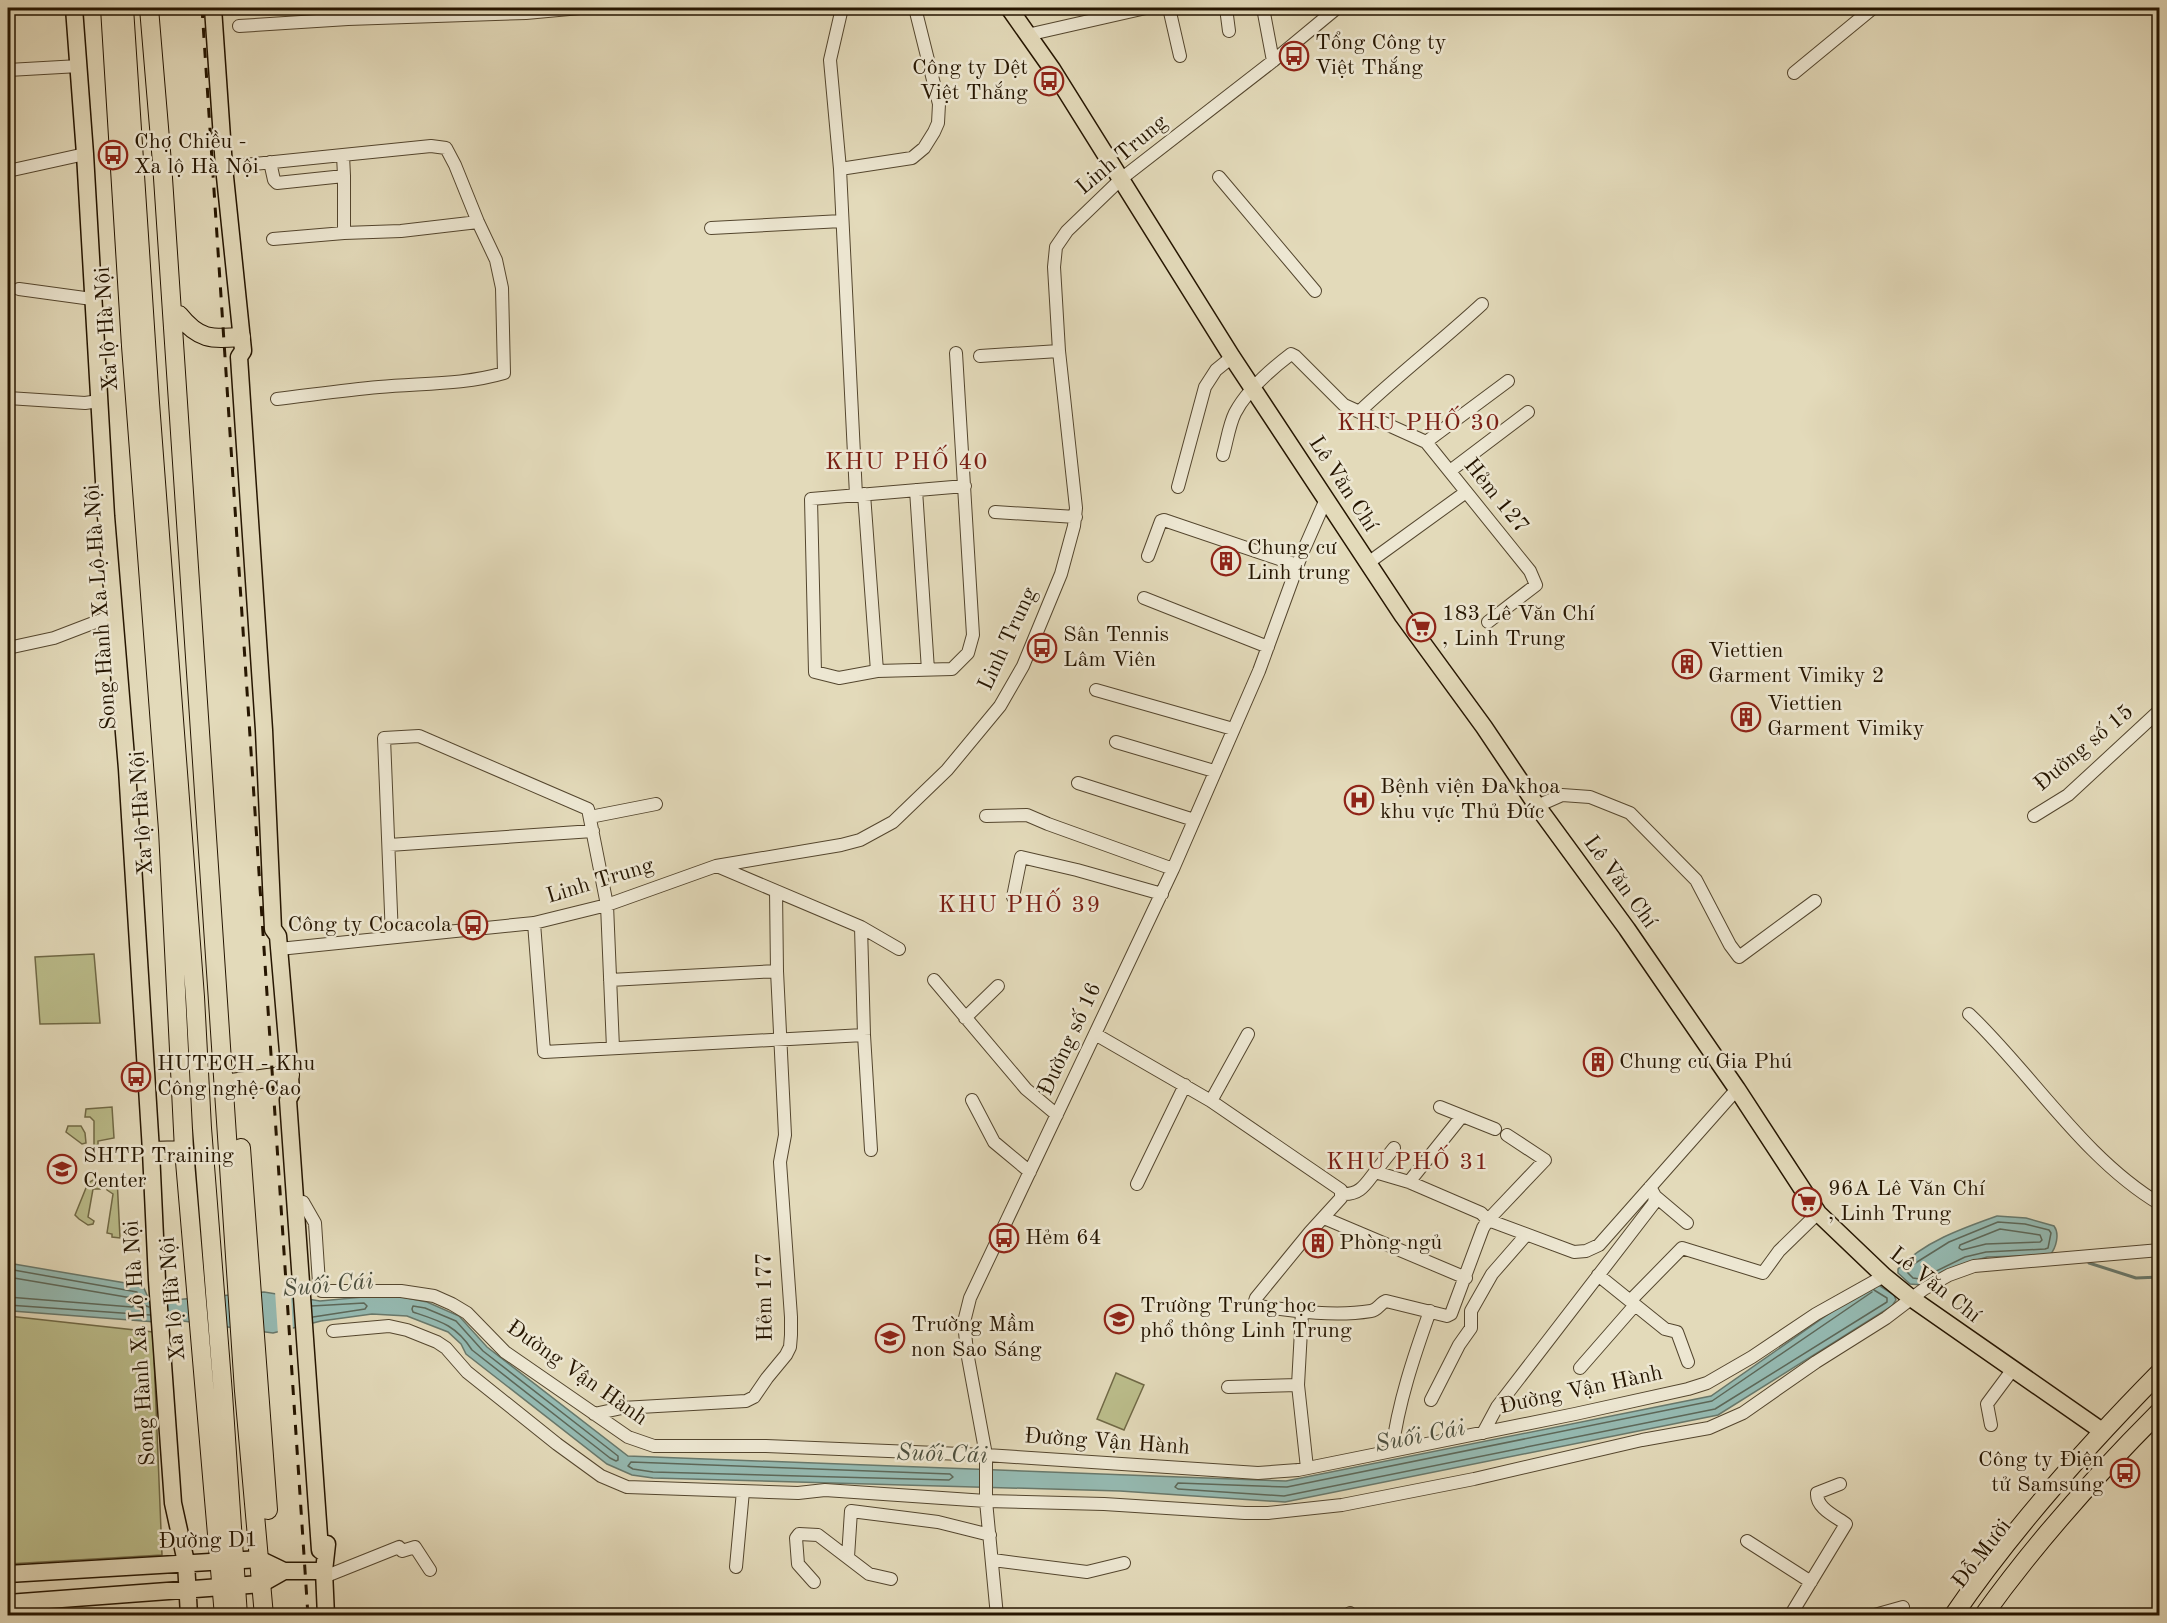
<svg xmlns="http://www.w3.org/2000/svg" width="2167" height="1623" font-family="'Old Standard TT',serif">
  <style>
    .green { fill: #bbbd8b; stroke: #706946; stroke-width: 1.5 }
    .water { fill: #95bab2; stroke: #68786b; stroke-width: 1.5 }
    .pier { fill: #e3daba }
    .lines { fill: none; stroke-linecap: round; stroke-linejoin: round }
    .shore { stroke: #5d6859; stroke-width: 1.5 }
    .stream { stroke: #68786b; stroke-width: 3 }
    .minor-casing { stroke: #54462e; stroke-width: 14 }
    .major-casing { stroke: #251500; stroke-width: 19 }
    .highway-casing { stroke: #251500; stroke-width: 20 }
    .minor { stroke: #ede7d2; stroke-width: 12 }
    .major { stroke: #e3daba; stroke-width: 16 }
    .highway { stroke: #e3daba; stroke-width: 18 }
    .rail { stroke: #251500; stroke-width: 3; stroke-dasharray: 10 10; stroke-linecap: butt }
    .labels { text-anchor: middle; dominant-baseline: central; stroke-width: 5; stroke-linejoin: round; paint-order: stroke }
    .poi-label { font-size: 22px; fill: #251500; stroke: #ede7d2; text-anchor: start }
    .street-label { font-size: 22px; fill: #251500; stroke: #ede7d2 }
    .neighbourhood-label { font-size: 24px; letter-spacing: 1.5px; fill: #7a1f14; stroke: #ede7d2 }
    .water-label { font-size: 24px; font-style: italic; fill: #4c4f3e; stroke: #ede7d2 }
  </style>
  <rect width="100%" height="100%" fill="#e3daba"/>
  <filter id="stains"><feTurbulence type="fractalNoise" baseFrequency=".00333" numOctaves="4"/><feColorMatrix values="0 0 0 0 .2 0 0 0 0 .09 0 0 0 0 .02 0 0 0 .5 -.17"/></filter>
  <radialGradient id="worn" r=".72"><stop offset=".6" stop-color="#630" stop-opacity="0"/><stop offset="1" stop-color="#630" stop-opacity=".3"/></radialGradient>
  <!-- green -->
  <path class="green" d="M94,954L100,1023L40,1024L35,957Z
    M112,1107L114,1138L98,1141V1149L94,1146V1121L90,1117H85L86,1109Z
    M68,1126H81L85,1133L86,1143L82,1144L66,1132Z
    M112,1178H117L120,1238L112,1237V1234L107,1233L113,1194L107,1190L108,1180Z
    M93,1180L99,1183L100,1189H93L88,1217L94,1221L93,1224L88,1225L79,1219L75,1215L88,1183Z
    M8,1316L153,1332L162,1555L8,1564Z
    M1116,1373L1144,1385L1124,1430L1097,1419Z"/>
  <!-- water -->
  <path class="water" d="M1997,1216L2026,1218L2054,1226C2060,1234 2056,1248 2050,1255L1987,1257L1967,1263L1922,1285L1910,1284L1898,1273V1269C1923,1242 1963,1228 1997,1216Z
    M8,1263L143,1286L150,1302L264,1292L320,1301L363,1297L397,1296L427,1302L459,1316L487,1347L628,1456L1286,1481L1711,1396L1870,1285L1877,1284L1894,1295L1896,1300L1892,1306L1718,1415L1285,1502L1120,1491L653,1478L632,1475L607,1464L466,1354L461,1344L448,1332L407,1316L372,1314L321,1321L273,1333L183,1321L156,1322L12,1311L8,1310Z"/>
  <!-- pier -->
  <path class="pier" d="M275,1291L291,1293L293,1332L278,1335Z"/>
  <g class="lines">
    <!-- shore -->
    <path class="shore" d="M1998,1222L2025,1224L2049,1230L2051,1233L2048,1248L2045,1249L1986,1252L1965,1257L1920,1279L1913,1278L1907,1272L1909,1267L1949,1242Z
      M2000,1229L2040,1235L2042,1240L2040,1242L1986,1244L1962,1250L1959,1248L1960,1245Z
      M8,1269L137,1292L144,1305L149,1307
      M8,1277L132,1298L135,1304L132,1307L8,1297
      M1872,1292L1712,1401L1287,1487L1178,1483L1175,1487L1178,1489L1284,1496L1715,1409L1887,1302V1298L1874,1290
      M8,1305L150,1315
      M312,1306L364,1303L367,1306L365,1309L313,1317
      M413,1306L425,1308L456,1321L483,1351L618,1456V1460L616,1461L610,1458L472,1350C456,1325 440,1321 413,1312L412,1309Z
      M631,1462L950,1474L953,1477L949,1480L653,1472L633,1469L628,1466Z"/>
    <!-- stream -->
    <path class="stream" d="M2089,1263L2136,1278L2160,1277"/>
    <!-- minor casing -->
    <g class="minor-casing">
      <path id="minor" d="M842,8L830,60L840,169L856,495
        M1169,8L1180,56
        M1226,8L1229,31
        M1263,8L1273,61
        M239,26L348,19L526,13L580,8
        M1027,35L1146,8
        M8,70L79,66
        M1794,73L1873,8
        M270,162L274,180L277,183L344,176L343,155
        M224,167L431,146L446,148L455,165L478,222L496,260L502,288L504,373C463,385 422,383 379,387C345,390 311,395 277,399
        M840,169L912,158L924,148L934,132L938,123L939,104L915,8
        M8,171L85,154
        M344,176V233L401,231L478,222
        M1219,177L1315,291
        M711,228L842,221
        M273,239L344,233
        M19,289L92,299
        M956,353L973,635L968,653L952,669L877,671L839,678L815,672L811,499L965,486
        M980,356L1059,351
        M8,398L85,403L99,401
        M1359,412C1399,374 1442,341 1482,304
        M1426,442L1508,381
        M1223,455C1227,441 1229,425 1235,413C1247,390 1270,370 1291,354L1295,356L1344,405L1426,442L1530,571L1536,585L1488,622
        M1450,471L1528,412
        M1178,487L1205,387L1216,370L1232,357
        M916,490L928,670
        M864,494L877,671
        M995,512L1076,517
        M1148,556L1161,521L1164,520L1297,565
        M1368,563L1466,492
        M1144,598L1268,647
        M8,648L54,638L114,615
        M1096,690L1233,729
        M1116,742L1214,771
        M1078,783L1194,820
        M1537,806L1562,795L1590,797L1630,813L1696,880L1730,945L1739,957L1815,901
        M986,816L1027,815L1048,824L1173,869
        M2034,816L2068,795L2160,710
        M590,817L656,804
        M389,845L593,831
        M717,866L861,927L899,949
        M1013,897L1021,857L1077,870L1162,894
        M534,923L544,1052L864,1035
        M861,927L864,1035L871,1150
        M392,937L384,738L419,736L588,809L607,905L613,1048
        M279,949L534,923L607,905L716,866L841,845L860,840L893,822L947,770L1000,706L1023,666L1061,574L1074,526L1076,508L1059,351L1054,267L1056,247L1067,231L1121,179L1273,61L1337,8
        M610,980L777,971
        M934,980L1026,1089L1057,1115
        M1969,1014C2032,1074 2084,1159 2160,1204
        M965,1018L998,986
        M1095,1034L1211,1101L1341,1190V1198L1310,1232L1256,1298L1254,1304L1258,1306C1294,1311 1334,1317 1371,1311C1378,1310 1380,1303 1386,1301L1447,1316L1451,1314L1483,1228L1488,1220L1545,1160L1507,1135
        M972,1100L994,1142L1030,1172
        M1211,1101L1248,1034
        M1440,1107L1495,1129
        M1375,1172L1394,1148
        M1409,1182L1462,1116
        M1137,1184L1185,1085
        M1342,1194C1360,1195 1365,1185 1375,1172L1409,1182L1481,1213L1488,1220L1574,1252L1586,1251L1599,1245L1737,1089
        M1655,1196L1687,1223
        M303,1202L315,1223L319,1283L322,1291H401L434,1296L452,1304L467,1313L505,1352L628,1437L654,1446H766L986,1455L1258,1473L1298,1470L1575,1414L1688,1389L1707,1383L1752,1357L1816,1314L1884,1276
        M1324,1218L1466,1278
        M1598,1275L1665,1329L1677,1332L1688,1362
        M1630,1301L1682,1248L1763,1273L1779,1251L1818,1213
        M1302,1312L1298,1385L1307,1468
        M333,1331L389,1326L407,1330L437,1342L446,1348L467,1372L557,1444L601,1476L627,1487L798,1493L825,1490L986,1501L1104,1504L1245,1513H1268L1342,1505L1474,1479L1642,1440L1709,1428L1743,1413L1816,1362L1886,1318L1924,1289L1949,1275L1974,1266L2160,1250
        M1580,1368L1635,1305
        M1228,1387L1298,1385
        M1431,1400L1459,1345L1471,1328V1311L1492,1274L1526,1235
        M594,1414L622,1408L746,1401L754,1397L767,1378L786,1355L790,1347L791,1335V1317L780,1162L785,1135L777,971L776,891
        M1991,1425L1987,1404L2013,1369
        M1483,1433L1497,1407L1654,1203L1655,1196L1650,1187
        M1392,1451C1398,1403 1414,1356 1430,1311
        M1747,1541L1811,1582
        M848,1557L851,1511L938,1522L990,1535
        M993,1560L1087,1572L1124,1563
        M736,1567L743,1491
        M324,1577L399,1547L402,1551L415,1547L430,1570
        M814,1582L798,1564L796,1538L799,1534L818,1535L869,1574L891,1579
        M997,1616L986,1501V1455L967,1352L964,1322L970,1298L1173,869L1259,671L1301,556L1326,499
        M1348,1616L1350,1613
        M1790,1616L1846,1524C1835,1516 1816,1508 1817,1493L1840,1484
        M1871,1616L1903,1607"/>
    </g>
    <!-- major casing -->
    <g class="major-casing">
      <path id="major" d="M74,8L85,154L106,516L127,769L151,1151L157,1280L173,1503L186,1562L189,1616
        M213,8L224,167L243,350
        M1009,8L1052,69L1232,357L1403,616L1484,727L1537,806L1627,929L1737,1089L1818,1213L1884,1276L1911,1298L2102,1431
        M243,351L239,357L264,730L273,929L278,936L290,1075L291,1094L288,1100L320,1550L324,1553
        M8,1574L259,1559L284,1571
        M8,1603L261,1584L284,1571H324
        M326,1616L324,1571L327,1544"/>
    </g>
    <!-- highway casing -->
    <g class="highway-casing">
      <path id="highway" d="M110,8L131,346L168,830L184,1150L224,1616
        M124,8L150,403L195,997L202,1128L223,1394L238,1616
        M149,8L162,163L244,1391L264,1616
        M179,315C199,340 211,339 241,337
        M224,1084L290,1075
        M241,1148L268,1510
        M151,1151L184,1150
        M1953,1616C2013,1528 2085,1448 2160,1372
        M1983,1616C2036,1542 2096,1475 2160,1411"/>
    </g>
    <!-- minor -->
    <use href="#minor" class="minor"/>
    <!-- major -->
    <use href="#major" class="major"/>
    <!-- highway -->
    <use href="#highway" class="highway"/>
    <!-- rail -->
    <path class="rail" d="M202,8L308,1616"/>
  </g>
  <!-- icons -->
  <defs>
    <g id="bus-ring" transform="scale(1.5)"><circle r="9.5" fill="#ede7d2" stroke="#8f2418" stroke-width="1.5"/><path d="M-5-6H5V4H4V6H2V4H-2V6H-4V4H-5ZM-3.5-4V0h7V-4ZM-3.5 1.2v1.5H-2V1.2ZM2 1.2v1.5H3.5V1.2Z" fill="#8f2418"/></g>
    <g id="building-ring" transform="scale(1.5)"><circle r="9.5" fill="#ede7d2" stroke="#8f2418" stroke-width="1.5"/><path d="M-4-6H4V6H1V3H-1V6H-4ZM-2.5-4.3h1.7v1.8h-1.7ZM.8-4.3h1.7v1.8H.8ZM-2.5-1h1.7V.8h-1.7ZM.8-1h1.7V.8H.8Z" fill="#8f2418"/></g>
    <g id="supermarket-ring" transform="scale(1.5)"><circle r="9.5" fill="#ede7d2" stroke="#8f2418" stroke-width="1.5"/><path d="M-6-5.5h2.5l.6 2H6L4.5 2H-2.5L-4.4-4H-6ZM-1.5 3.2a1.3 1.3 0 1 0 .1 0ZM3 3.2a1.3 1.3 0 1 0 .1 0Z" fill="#8f2418"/></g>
    <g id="hospital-ring" transform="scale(1.5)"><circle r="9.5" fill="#ede7d2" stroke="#8f2418" stroke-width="1.5"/><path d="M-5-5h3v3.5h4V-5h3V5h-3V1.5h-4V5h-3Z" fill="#8f2418"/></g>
    <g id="school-ring" transform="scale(1.5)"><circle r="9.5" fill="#ede7d2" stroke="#8f2418" stroke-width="1.5"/><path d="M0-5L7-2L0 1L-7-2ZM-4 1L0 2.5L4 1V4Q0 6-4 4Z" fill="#8f2418"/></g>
  </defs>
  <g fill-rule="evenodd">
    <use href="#bus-ring" x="1294" y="56"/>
    <use href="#bus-ring" x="1049" y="81"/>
    <use href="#bus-ring" x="113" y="155"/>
    <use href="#building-ring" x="1226" y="561"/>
    <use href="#supermarket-ring" x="1421" y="627"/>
    <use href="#bus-ring" x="1042" y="648"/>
    <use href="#building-ring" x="1687" y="664"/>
    <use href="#building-ring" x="1746" y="717"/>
    <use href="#hospital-ring" x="1359" y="800"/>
    <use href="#bus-ring" x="473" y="925"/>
    <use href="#building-ring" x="1598" y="1062"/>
    <use href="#bus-ring" x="136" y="1077"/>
    <use href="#school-ring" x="62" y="1169"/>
    <use href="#supermarket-ring" x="1807" y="1202"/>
    <use href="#bus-ring" x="1004" y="1238"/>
    <use href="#building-ring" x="1318" y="1243"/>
    <use href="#school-ring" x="1119" y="1319"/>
    <use href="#school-ring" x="890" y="1338"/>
    <use href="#bus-ring" x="2125" y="1473"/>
  </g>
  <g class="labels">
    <!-- poi labels -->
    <g class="poi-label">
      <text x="1315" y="43">Tổng Công ty<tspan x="1315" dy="25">Việt Thắng</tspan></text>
      <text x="1028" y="68" text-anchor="end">Công ty Dệt<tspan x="1028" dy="25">Việt Thắng</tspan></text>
      <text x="134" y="142">Chợ Chiều -<tspan x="134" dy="25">Xa lộ Hà Nội</tspan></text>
      <text x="1247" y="548">Chung cư<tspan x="1247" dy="25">Linh trung</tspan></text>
      <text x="1442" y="614">183 Lê Văn Chí<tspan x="1442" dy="25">, Linh Trung</tspan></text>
      <text x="1063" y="635">Sân Tennis<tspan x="1063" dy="25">Lâm Viên</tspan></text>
      <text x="1708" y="651">Viettien<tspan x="1708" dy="25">Garment Vimiky 2</tspan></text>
      <text x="1767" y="704">Viettien<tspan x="1767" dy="25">Garment Vimiky</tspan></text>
      <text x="1380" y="787">Bệnh viện Đa khoa<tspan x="1380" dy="25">khu vực Thủ Đức</tspan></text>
      <text x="452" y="925" text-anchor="end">Công ty Cocacola</text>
      <text x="1619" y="1062">Chung cư Gia Phú</text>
      <text x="157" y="1064">HUTECH - Khu<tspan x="157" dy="25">Công nghệ Cao</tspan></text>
      <text x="83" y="1156">SHTP Training<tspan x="83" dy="25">Center</tspan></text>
      <text x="1828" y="1189">96A Lê Văn Chí<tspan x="1828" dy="25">, Linh Trung</tspan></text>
      <text x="1025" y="1238">Hẻm 64</text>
      <text x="1339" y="1243">Phòng ngủ</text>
      <text x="1140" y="1306">Trường Trung học<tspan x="1140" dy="25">phổ thông Linh Trung</tspan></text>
      <text x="911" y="1325">Trường Mầm<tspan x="911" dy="25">non Sao Sáng</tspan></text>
      <text x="2104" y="1460" text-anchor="end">Công ty Điện<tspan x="2104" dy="25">tử Samsung</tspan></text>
    </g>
    <!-- street labels -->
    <g class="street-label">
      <text transform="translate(1122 155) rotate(-40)">Linh Trung</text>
      <text transform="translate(107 329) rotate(-94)">Xa lộ Hà Nội</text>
      <text transform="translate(1343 484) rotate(57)">Lê Văn Chí</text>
      <text transform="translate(1496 496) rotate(51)">Hẻm 127</text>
      <text transform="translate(101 607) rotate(-94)">Song Hành Xa Lộ Hà Nội</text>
      <text transform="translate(1008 639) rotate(-65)">Linh Trung</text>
      <text transform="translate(2084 748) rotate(-40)">Đường số 15</text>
      <text transform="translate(142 813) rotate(-94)">Xa lộ Hà Nội</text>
      <text transform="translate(600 881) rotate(-17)">Linh Trung</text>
      <text transform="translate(1620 882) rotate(54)">Lê Văn Chí</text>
      <text transform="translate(1070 1039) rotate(-65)">Đường số 16</text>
      <text transform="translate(1935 1285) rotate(38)">Lê Văn Chí</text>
      <text transform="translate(765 1297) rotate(-91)">Hẻm 177</text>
      <text transform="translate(173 1299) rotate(-95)">Xa lộ Hà Nội</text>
      <text transform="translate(140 1343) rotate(-94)">Song Hành Xa Lộ Hà Nội</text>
      <text transform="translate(577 1373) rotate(35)">Đường Vận Hành</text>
      <text transform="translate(1581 1390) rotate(-12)">Đường Vận Hành</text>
      <text transform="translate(1107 1442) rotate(4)">Đường Vận Hành</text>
      <text transform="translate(208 1541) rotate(-1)">Đường D1</text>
      <text transform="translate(1982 1554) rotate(-52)">Đỗ Mười</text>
    </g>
    <!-- neighbourhood labels -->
    <g class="neighbourhood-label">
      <text x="1419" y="424">KHU PHỐ 30</text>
      <text x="907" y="463">KHU PHỐ 40</text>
      <text x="1020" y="906">KHU PHỐ 39</text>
      <text x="1408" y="1163">KHU PHỐ 31</text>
    </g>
    <!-- water labels -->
    <g class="water-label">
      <text transform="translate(328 1286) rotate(-5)">Suối Cái</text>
      <text transform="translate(1420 1437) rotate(-11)">Suối Cái</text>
      <text transform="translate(942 1455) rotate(2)">Suối Cái</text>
    </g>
  </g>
  <!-- margin -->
  <rect width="2167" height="1623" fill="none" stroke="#e3daba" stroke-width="30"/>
  <rect x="9" y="9" width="2149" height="1605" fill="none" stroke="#251500" stroke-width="3"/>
  <rect x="15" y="15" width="2137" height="1593" fill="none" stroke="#251500" stroke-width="1.5"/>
  <rect width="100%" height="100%" filter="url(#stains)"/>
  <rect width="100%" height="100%" fill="url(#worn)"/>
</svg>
